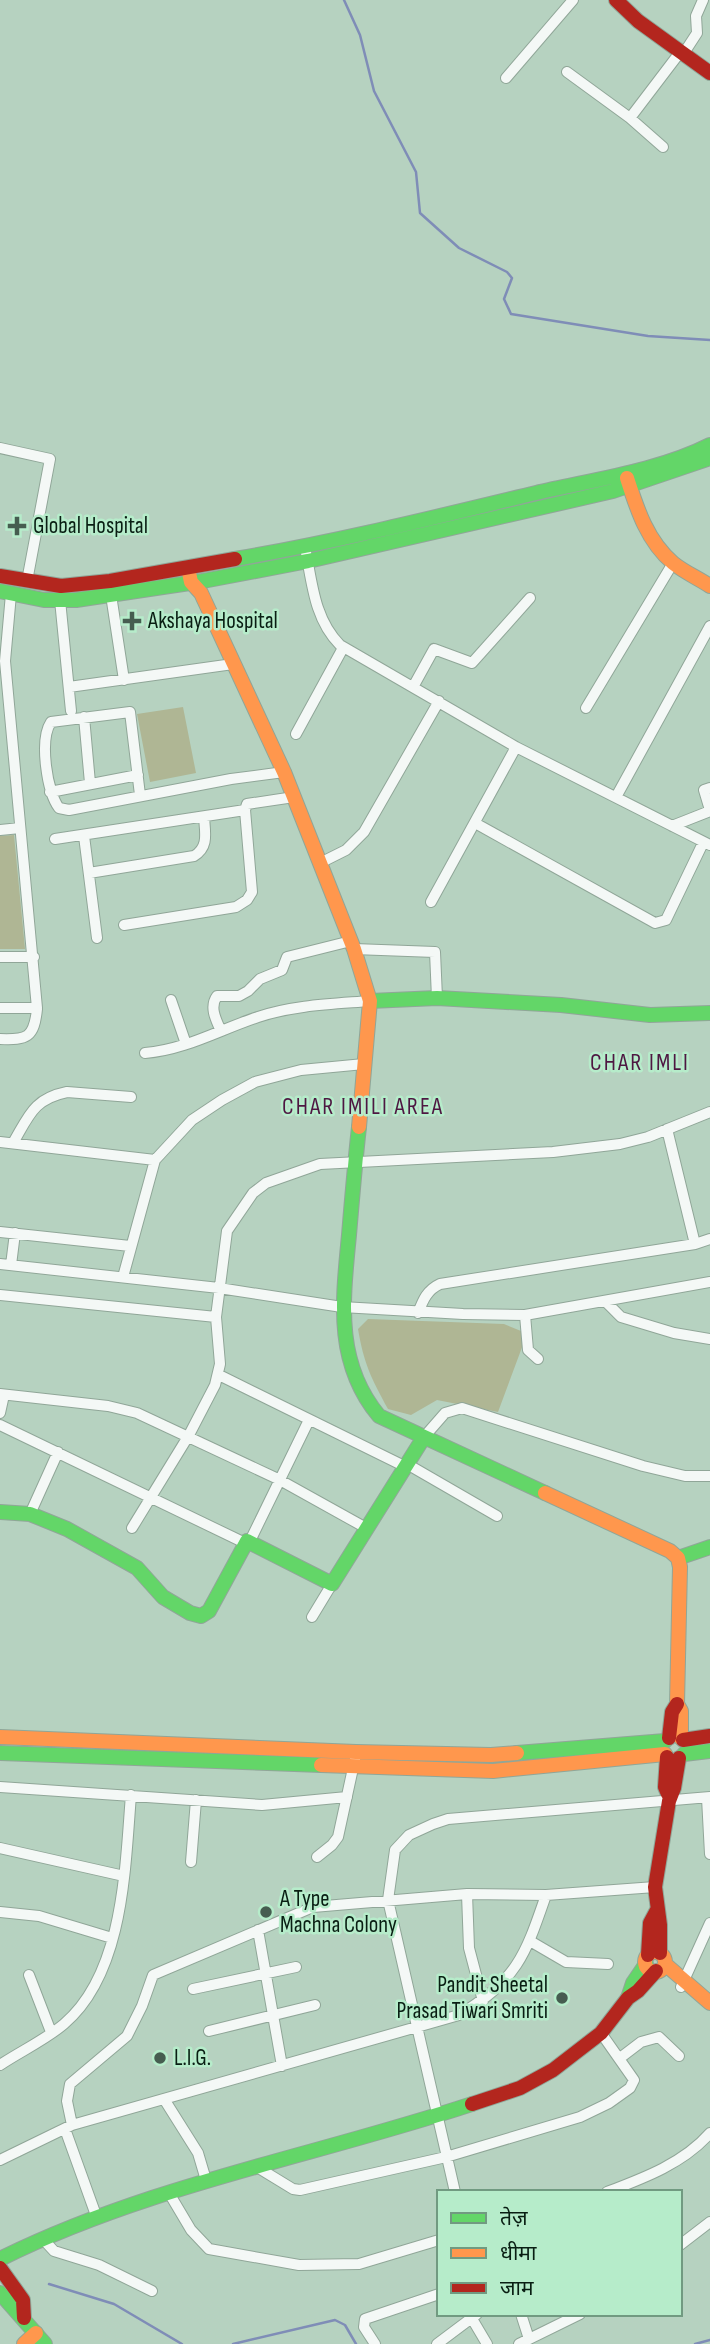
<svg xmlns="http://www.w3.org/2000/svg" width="710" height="2344" font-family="'Sofia Sans Condensed','Noto Sans Devanagari',sans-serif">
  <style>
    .green { fill: #afb694 }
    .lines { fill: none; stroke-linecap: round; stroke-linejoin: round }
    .stream { stroke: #7f8db7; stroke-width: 2.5 }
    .street-casing { stroke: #90a698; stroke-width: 12 }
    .fast-casing { stroke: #90a698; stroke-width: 16 }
    .slow-casing { stroke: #90a698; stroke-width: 16 }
    .jam-casing { stroke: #90a698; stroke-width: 16 }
    .street { stroke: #f4f8f6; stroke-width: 10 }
    .fast { stroke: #63d668; stroke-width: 14 }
    .slow { stroke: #ff974d; stroke-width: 14 }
    .jam { stroke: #b3261e; stroke-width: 14 }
    .poi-dot { fill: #465d50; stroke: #b6ecca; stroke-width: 2.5 }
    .labels { text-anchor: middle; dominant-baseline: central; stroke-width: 5; stroke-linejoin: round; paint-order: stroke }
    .poi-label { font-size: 23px; fill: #091e13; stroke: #b6ecca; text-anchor: start }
    .neighbourhood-label { font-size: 24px; letter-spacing: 2px; fill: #4e1742; stroke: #b6ecca }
  </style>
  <rect width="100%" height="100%" fill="#b6d2c0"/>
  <!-- green -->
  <path class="green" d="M183,707L196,773L150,782L137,714Z
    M14,835L25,949H0V836Z
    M368,1319L504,1324L521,1331L524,1342L498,1412L437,1400L411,1415L388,1409C371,1378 364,1364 358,1329Z"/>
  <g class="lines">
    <!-- stream -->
    <path class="stream" d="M344,0L360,35L374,91L416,172L420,213L459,248L507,272L512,278L504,299L511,314L648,336L710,340
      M49,2284L114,2304L182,2344
      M233,2344L335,2320L345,2325L356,2344
      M695,2344L710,2340"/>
    <!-- street casing -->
    <g class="street-casing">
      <path id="street" d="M684,53L697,33L696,16L703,0
        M567,72L630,118L663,147
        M506,78L573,0
        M630,118L681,51
        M0,448L50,459L27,581
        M305,547C312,582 314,619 340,645L516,747L710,845
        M111,595L124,680
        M60,600L71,711
        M69,687L233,664
        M413,687L434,649L472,663L530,598
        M586,708L673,563
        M84,717L90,783
        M296,734L343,648
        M710,788L704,790L710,810
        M50,792L138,775
        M140,795L130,712L51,722C39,740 47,792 59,808L69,810L231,779L284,772
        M616,797L710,626
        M475,823L655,923L666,920L703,843
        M672,826L710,811
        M0,830L20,828
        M84,836L97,938
        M55,839L245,810
        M320,863L346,850L364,832L439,701
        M89,873L194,856C209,847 205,833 204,817
        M431,902L516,747
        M124,925L236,907L247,900L252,892L245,810L247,804L294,797
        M354,949L435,952L437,998
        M0,957H34
        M171,1000L186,1044
        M0,1008H37L5,661L11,594
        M221,1031C216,1020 209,1007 217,996H239L248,991L260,979L282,970L287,957L351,941
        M0,1039C27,1040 34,1038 37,1009
        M145,1053C185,1050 221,1029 258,1017C294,1005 333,1004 370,1001
        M667,1129L695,1244
        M0,1142L155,1160
        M13,1143C29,1116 33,1099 67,1092L131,1097
        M0,1232L130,1246
        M0,1264L219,1288L342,1307L463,1314L525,1315L710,1282
        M11,1265L15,1233
        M123,1277L155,1160L192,1120L222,1100L255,1082L301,1070L364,1064
        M0,1295L216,1317
        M606,1302L621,1317L674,1333L710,1339
        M418,1313C423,1300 427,1290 440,1284L695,1244L710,1239
        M525,1315L528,1350L538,1359
        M219,1375L406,1467
        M0,1394L108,1406L137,1413L278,1479L368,1529
        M0,1413L4,1395
        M0,1425L245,1543
        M424,1437L445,1413L462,1408L643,1466L685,1476H710
        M407,1464L497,1516
        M30,1514L58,1452
        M132,1528L189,1435L215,1385L220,1364L216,1317L227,1231L253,1193L266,1183L320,1164L553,1152L620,1144L648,1137L710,1112
        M250,1541L309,1420
        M312,1617L332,1584
        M0,1787L262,1805L347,1797
        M707,1798L710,1854
        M0,1848L124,1876
        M317,1857L332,1845L338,1837L355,1759
        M191,1862L196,1800
        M467,1894L469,1948L483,2001
        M0,1912L39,1916L112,1938
        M258,1930L282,2066
        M530,1941L566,1962L608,1964
        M29,1975L51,2032
        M681,1987L710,1923
        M193,1989L296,1967
        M209,2031L315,2005
        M620,2058L641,2042L659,2037L679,2056
        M0,2065C21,2051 45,2040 64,2024C124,1973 125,1868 131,1795
        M164,2099L198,2153L206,2180
        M72,2125L67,2101L70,2084L127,2036L142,2006L153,1975L313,1907L467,1894L546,1895L655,1887
        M65,2129L97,2218
        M0,2160L72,2125L459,2015C517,1980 525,1956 546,1895
        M257,2167L293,2189L300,2190L446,2157L580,2117L609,2103L630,2088L634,2080L601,2033
        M455,2192L388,1900L395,1850L409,1835L433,1824L448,1819L710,1797
        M607,2192C644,2178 684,2163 710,2133
        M169,2193L191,2230L209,2249L299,2265L359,2264L439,2240
        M42,2238L54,2251L99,2265L152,2291
        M680,2245L710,2222
        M521,2314L529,2339
        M471,2317L487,2344
        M375,2344L364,2327L365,2319L439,2294
        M437,2344L477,2314
        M519,2344L580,2314"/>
    </g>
    <!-- fast casing -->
    <g class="fast-casing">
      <path id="fast" d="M235,559C336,542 436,517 536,493C592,480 659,471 710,445
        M0,591L44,600H76L203,581L308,561L613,491L710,458
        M370,1001L437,998L561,1005L650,1015L710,1013
        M359,1127C355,1163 352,1199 349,1235C343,1299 334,1362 379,1416L545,1493
        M0,1512L30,1514L67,1529L137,1568L163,1597L190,1613L201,1616L209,1611L247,1541L332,1584L424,1437
        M678,1558L710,1547
        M0,1753L321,1765
        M517,1753L665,1741
        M684,1754L710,1751
        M628,1998L633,1983L646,1964
        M0,2259C149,2185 315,2156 472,2104
        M0,2293L45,2344"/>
    </g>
    <!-- slow casing -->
    <g class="slow-casing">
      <path id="slow" d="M627,478C637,509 647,541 673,563C684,572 698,578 710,586
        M188,568L191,582L201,593L284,772L354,949L370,1001L359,1127
        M545,1493L670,1551L678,1558L680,1567L677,1704L681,1711V1738
        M0,1737L356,1752L491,1755L517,1753
        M321,1765L493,1771L665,1754
        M645 1962a10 10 0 1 1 20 0a10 10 0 1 1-20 0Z
        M665,1964L710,2003
        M24,2344L36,2333"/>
    </g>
    <!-- jam casing -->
    <g class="jam-casing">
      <path id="jam" d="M616,0L638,21L710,73
        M0,576L61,586L110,581L235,559
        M669,1738L672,1712L677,1704
        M683,1740L710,1736
        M667,1757L665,1787L668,1794
        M660,1953V1925L655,1887L669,1801L674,1788L679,1758
        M648,1955L650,1923L657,1910
        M472,2104L520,2088L553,2070L601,2033L628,1998L638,1991L656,1971
        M0,2268L23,2300L24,2318"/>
    </g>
    <!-- street -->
    <use href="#street" class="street"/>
    <!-- fast -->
    <use href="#fast" class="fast"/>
    <!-- slow -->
    <use href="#slow" class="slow"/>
    <!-- jam -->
    <use href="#jam" class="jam"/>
  </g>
  <!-- markers -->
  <g class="poi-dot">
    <path d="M13.5 515.5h7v7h7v7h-7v7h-7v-7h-7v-7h7z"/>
    <path d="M128.5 610.5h7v7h7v7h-7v7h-7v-7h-7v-7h7z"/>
    <circle cx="266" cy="1912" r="7"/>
    <circle cx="562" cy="1998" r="7"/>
    <circle cx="160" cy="2058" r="7"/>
  </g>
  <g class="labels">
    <!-- poi labels -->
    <g class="poi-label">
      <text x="33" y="526">Global Hospital</text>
      <text x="148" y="621">Akshaya Hospital</text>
      <text x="280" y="1899">A Type<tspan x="280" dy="26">Machna Colony</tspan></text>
      <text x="548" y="1985" text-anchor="end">Pandit Sheetal<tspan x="548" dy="26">Prasad Tiwari Smriti</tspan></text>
      <text x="174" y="2058">L.I.G.</text>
    </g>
    <!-- neighbourhood labels -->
    <g class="neighbourhood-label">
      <text x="640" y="1062">CHAR IMLI</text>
      <text x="363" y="1106">CHAR IMILI AREA</text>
    </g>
  </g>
  <!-- legend -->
  <rect x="437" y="2190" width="245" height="126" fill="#b6ecca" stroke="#719a81" stroke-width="2"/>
  <rect x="451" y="2213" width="35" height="10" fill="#63d668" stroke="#719a81" stroke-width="2"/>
  <text x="500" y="2225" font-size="21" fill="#091e13">तेज़</text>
  <rect x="451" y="2248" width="35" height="10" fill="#ff974d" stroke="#719a81" stroke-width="2"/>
  <text x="500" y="2260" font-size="21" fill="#091e13">धीमा</text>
  <rect x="451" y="2283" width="35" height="10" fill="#b3261e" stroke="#719a81" stroke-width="2"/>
  <text x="500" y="2295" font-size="21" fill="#091e13">जाम</text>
</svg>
